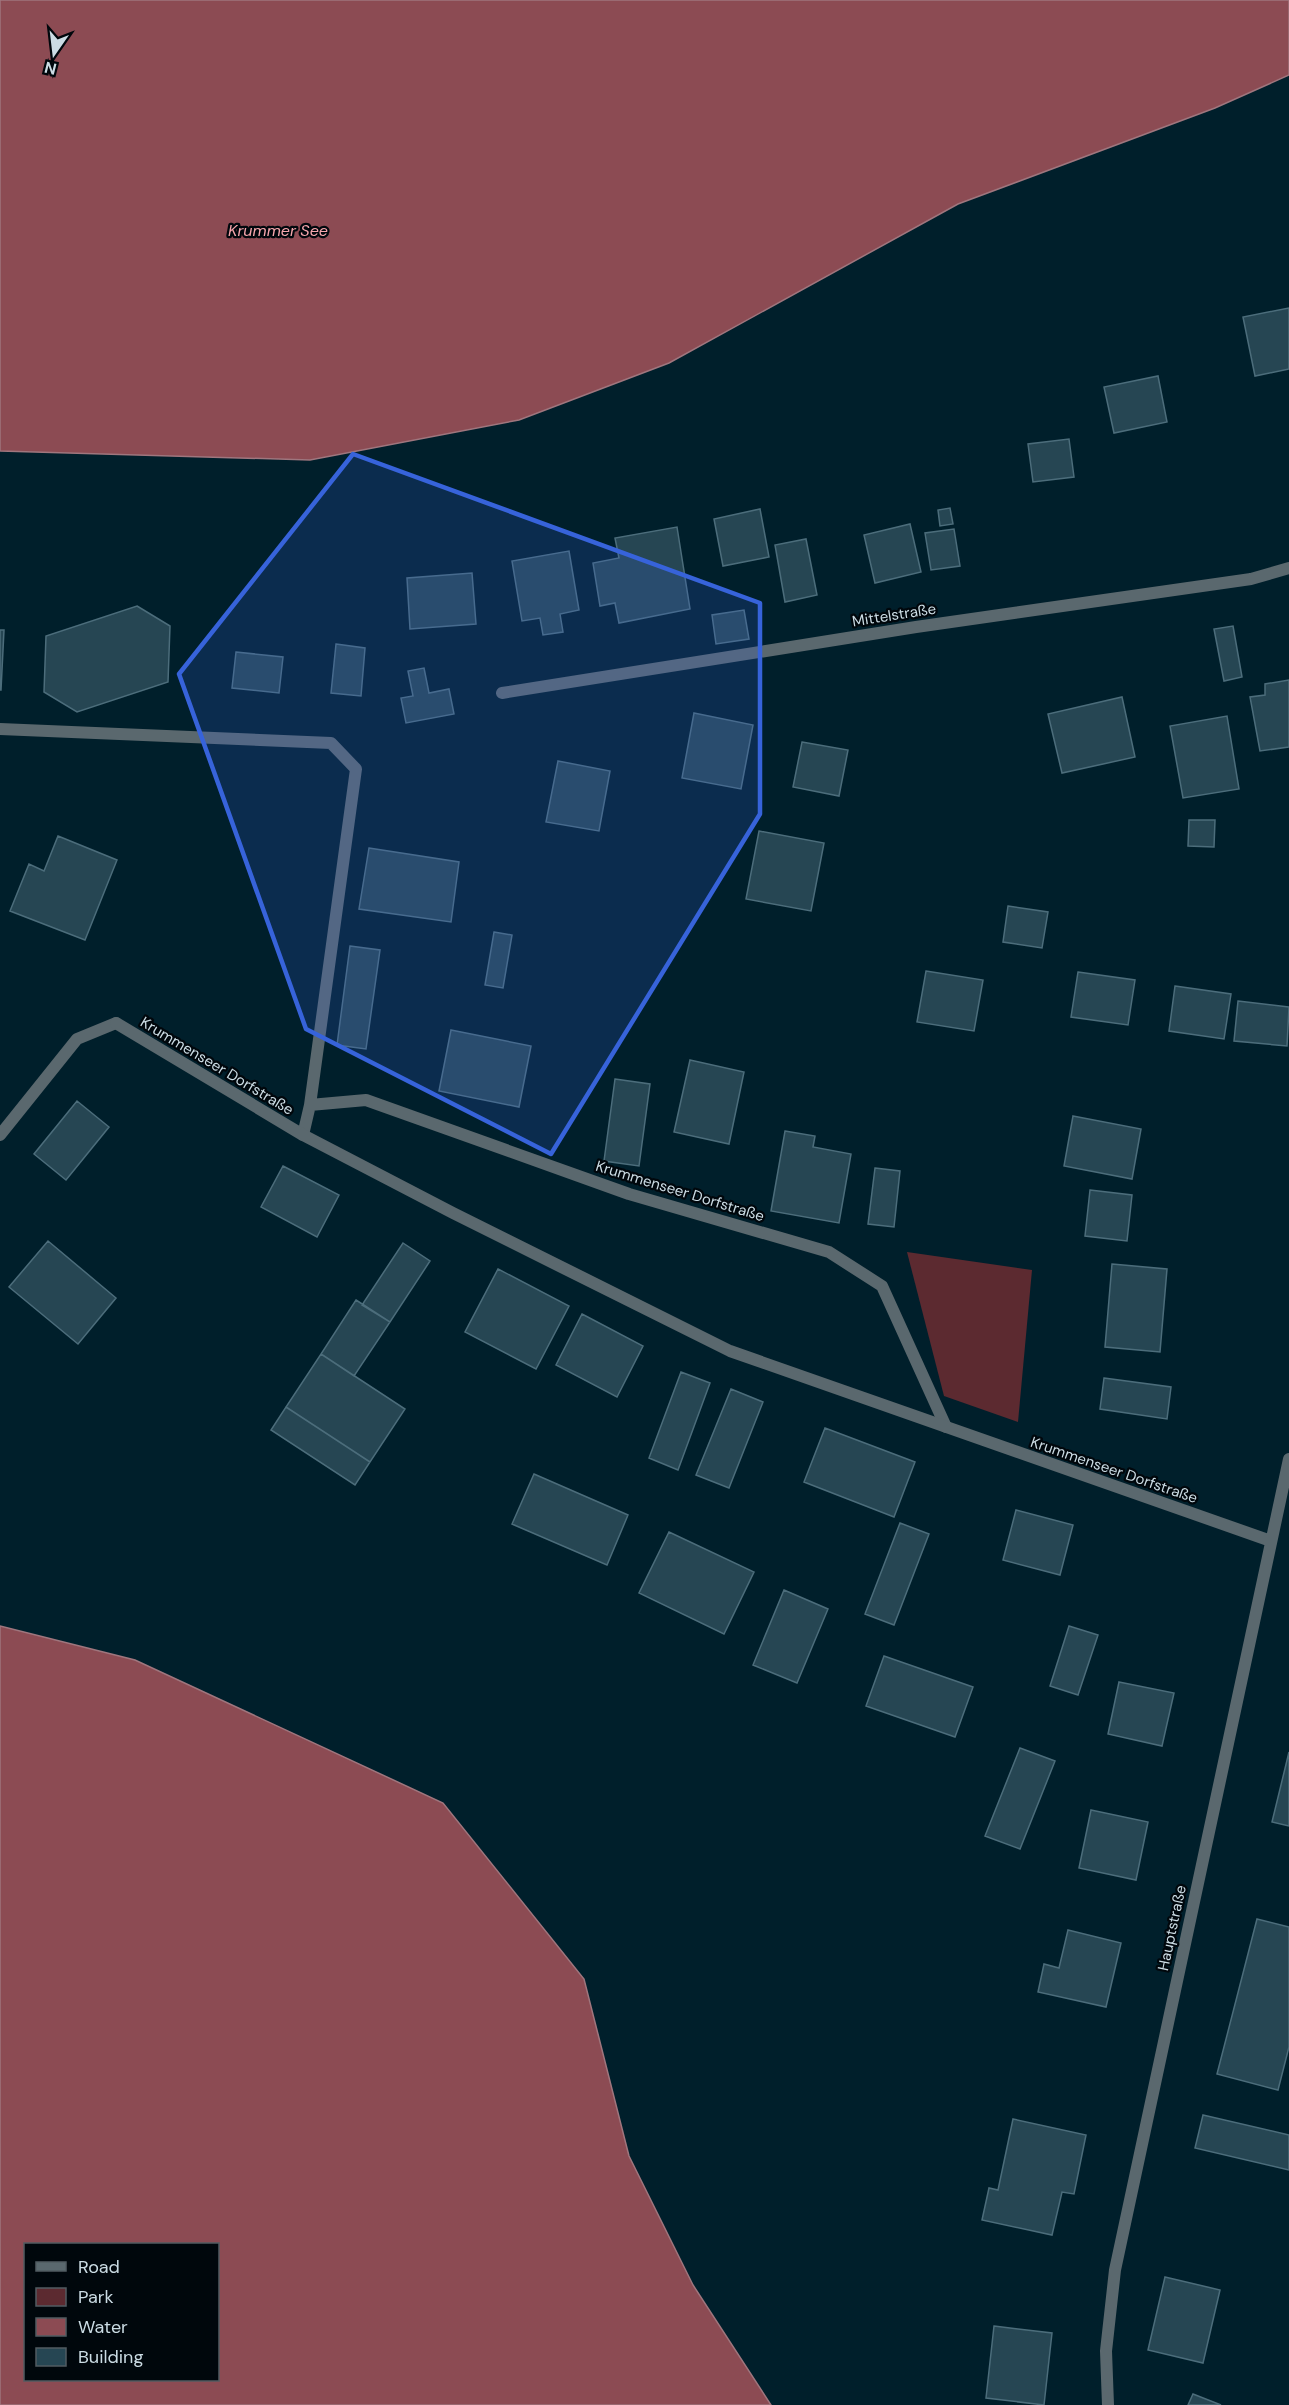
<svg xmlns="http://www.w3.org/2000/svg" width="1289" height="2405" font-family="'DM Sans',sans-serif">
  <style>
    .green { fill: #5c2a30 }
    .water { fill: #8c4b53; stroke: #9f767e; stroke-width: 1.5; fill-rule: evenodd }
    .building { fill: #264653; stroke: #4c6d7b; stroke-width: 1.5 }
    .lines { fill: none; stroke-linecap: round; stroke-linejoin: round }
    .lane { stroke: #5a686e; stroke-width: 12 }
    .street { stroke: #5a686e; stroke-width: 12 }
    .marked { fill: #3763da; fill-opacity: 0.2; stroke: #3763da; stroke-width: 4.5; stroke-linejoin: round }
    .labels { text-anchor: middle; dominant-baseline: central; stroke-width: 4.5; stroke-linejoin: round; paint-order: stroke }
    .street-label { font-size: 15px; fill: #cbdce4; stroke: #00070c }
    .water-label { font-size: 16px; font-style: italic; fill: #f6a6ad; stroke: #00070c }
  </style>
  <rect width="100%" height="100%" fill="#001f2b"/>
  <!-- green -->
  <path class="green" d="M907,1252L1032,1270L1018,1422L944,1396Z"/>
  <!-- water -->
  <path class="water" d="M0,0H1289V75L1215,108L958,204L669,363L519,420L310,460L0,451Z
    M0,1626L135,1660L443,1803L584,1979L629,2156L693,2285L771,2405H0ZM218,2244V2380H26V2244Z"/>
  <!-- building -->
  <path class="building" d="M1289,308V369L1255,376L1243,317Z
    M1158,376L1167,422L1114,433L1104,387Z
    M1069,439L1074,477L1033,482L1028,444Z
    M950,508L953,524L940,526L938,510Z
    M760,509L769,557L723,566L714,519Z
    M910,524L921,572L875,583L864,535Z
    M677,527L690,609L619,623L615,603L600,606L593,563L619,558L615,538Z
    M954,529L960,566L931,570L925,533Z
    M806,539L817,595L785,602L775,545Z
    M569,551L579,610L560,614L563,632L543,635L540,618L522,621L512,561Z
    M472,573L476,624L410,629L407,578Z
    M137,606L170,626L168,682L77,712L44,692L46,636Z
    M744,610L749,639L716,644L712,615Z
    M1233,626L1242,677L1224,681L1214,629Z
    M0,630H4L1,690H0Z
    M336,644L365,648L361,696L331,693Z
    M236,652L283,657L279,693L232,688Z
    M424,668L429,693L449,689L454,714L406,723L401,698L413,696L408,671Z
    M1289,680V747L1260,751L1250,697L1265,695V684Z
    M1122,697L1135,757L1062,773L1048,714Z
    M694,713L753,725L741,789L682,778Z
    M1227,716L1239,789L1183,798L1170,726Z
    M802,742L848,750L839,796L793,787Z
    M558,761L610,771L599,831L546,822Z
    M1189,820H1215L1214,847L1188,846Z
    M759,831L824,843L811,911L746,899Z
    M58,836L117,860L85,940L10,911L29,864L44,871Z
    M369,848L459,862L451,922L359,909Z
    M1008,906L1048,912L1042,948L1003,942Z
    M494,932L512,935L503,988L485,985Z
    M350,946L380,950L366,1049L337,1045Z
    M926,971L983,980L974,1031L917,1022Z
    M1078,972L1135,980L1128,1025L1071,1017Z
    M1175,986L1231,994L1224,1039L1169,1031Z
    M1238,1001L1289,1007L1287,1046L1234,1041Z
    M451,1030L531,1046L519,1107L439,1091Z
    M690,1060L744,1072L729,1144L674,1132Z
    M615,1079L650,1084L639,1166L604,1161Z
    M77,1101L109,1127L66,1180L34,1154Z
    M1073,1116L1141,1129L1132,1179L1064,1166Z
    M785,1131L815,1136L813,1147L851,1154L839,1223L771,1211Z
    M283,1166L339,1195L317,1237L261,1207Z
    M875,1168L900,1171L894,1227L868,1224Z
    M1090,1190L1132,1195L1127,1241L1085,1236Z
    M48,1241L116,1298L78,1344L9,1287Z
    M403,1243L430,1261L390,1322L362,1305Z
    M1112,1264L1167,1269L1160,1352L1105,1347Z
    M498,1269L569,1306L536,1369L465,1332Z
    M356,1300L390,1322L354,1376L321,1354Z
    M582,1314L643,1346L617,1397L556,1365Z
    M321,1354L405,1409L370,1462L286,1407Z
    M681,1372L710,1383L678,1470L649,1458Z
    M1104,1378L1171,1387L1167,1419L1100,1409Z
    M731,1389L763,1402L729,1488L696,1475Z
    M286,1407L370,1462L355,1485L271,1430Z
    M825,1428L915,1462L894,1517L804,1482Z
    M534,1474L628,1515L607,1565L512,1524Z
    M1016,1510L1073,1525L1060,1575L1003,1560Z
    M900,1523L929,1534L894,1625L865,1614Z
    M669,1532L754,1572L724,1634L639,1593Z
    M784,1590L828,1609L797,1683L753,1665Z
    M1069,1626L1098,1635L1078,1695L1050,1686Z
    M884,1656L973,1687L955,1737L866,1706Z
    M1119,1682L1174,1693L1162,1746L1108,1734Z
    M1020,1748L1055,1761L1020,1849L985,1836Z
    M1289,1752V1826L1272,1822Z
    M1091,1810L1148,1822L1136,1880L1079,1868Z
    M1257,1919L1289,1927V2047L1278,2090L1217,2074Z
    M1068,1930L1121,1943L1106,2007L1038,1992L1044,1964L1059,1968Z
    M1203,2115L1289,2135V2170L1195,2148Z
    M1013,2119L1086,2135L1074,2194L1062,2192L1052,2235L982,2220L989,2188L998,2190Z
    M1165,2277L1220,2290L1203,2363L1148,2350Z
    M994,2326L1052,2333L1044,2405L986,2398Z
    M1193,2394L1221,2405H1188Z"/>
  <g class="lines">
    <!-- lane -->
    <path class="lane" d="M0,729L331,743L356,769L310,1105
      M0,1135L77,1039L116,1023
      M303,1135L310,1105L366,1100L629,1194L829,1252L882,1286L946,1427"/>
    <!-- street -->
    <path class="street" d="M502,693L916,627L1251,579L1289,568
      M116,1023L303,1135L453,1213L730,1351L1271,1541
      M1108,2405L1106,2351L1115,2270L1289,1459"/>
  </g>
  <!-- marked area -->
  <path class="marked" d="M353,454L760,603V814L551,1154L306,1029L179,674Z"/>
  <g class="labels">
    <!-- street labels -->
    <g class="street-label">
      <text transform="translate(894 615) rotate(-9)">Mittelstraße</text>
      <text transform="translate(217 1066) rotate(31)">Krummenseer Dorfstraße</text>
      <text transform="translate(680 1191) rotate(17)">Krummenseer Dorfstraße</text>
      <text transform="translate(1114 1470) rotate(19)">Krummenseer Dorfstraße</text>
      <text transform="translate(1172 1928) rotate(-78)">Hauptstraße</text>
    </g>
    <!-- water labels -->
    <g class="water-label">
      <text x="278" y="230">Krummer See</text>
    </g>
  </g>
  <!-- legend -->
  <rect x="24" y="2243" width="195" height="138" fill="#00070c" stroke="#515c62" stroke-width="1.5"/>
  <rect x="36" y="2262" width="30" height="9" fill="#5a686e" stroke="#515c62" stroke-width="1.5"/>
  <text x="78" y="2273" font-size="18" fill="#cbdce4">Road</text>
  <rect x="36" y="2288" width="30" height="18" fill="#5c2a30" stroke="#515c62" stroke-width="1.5"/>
  <text x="78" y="2303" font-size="18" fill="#cbdce4">Park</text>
  <rect x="36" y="2318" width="30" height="18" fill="#8c4b53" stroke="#515c62" stroke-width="1.5"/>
  <text x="78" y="2333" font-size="18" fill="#cbdce4">Water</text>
  <rect x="36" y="2348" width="30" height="18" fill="#264653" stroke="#515c62" stroke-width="1.5"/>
  <text x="78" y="2363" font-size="18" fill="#cbdce4">Building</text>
  <!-- north arrow -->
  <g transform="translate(54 54) rotate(194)" stroke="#00070c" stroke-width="4.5" paint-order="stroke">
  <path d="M0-4.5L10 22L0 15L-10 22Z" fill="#cbdce4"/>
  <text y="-9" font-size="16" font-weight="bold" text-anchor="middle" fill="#cbdce4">N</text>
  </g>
</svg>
